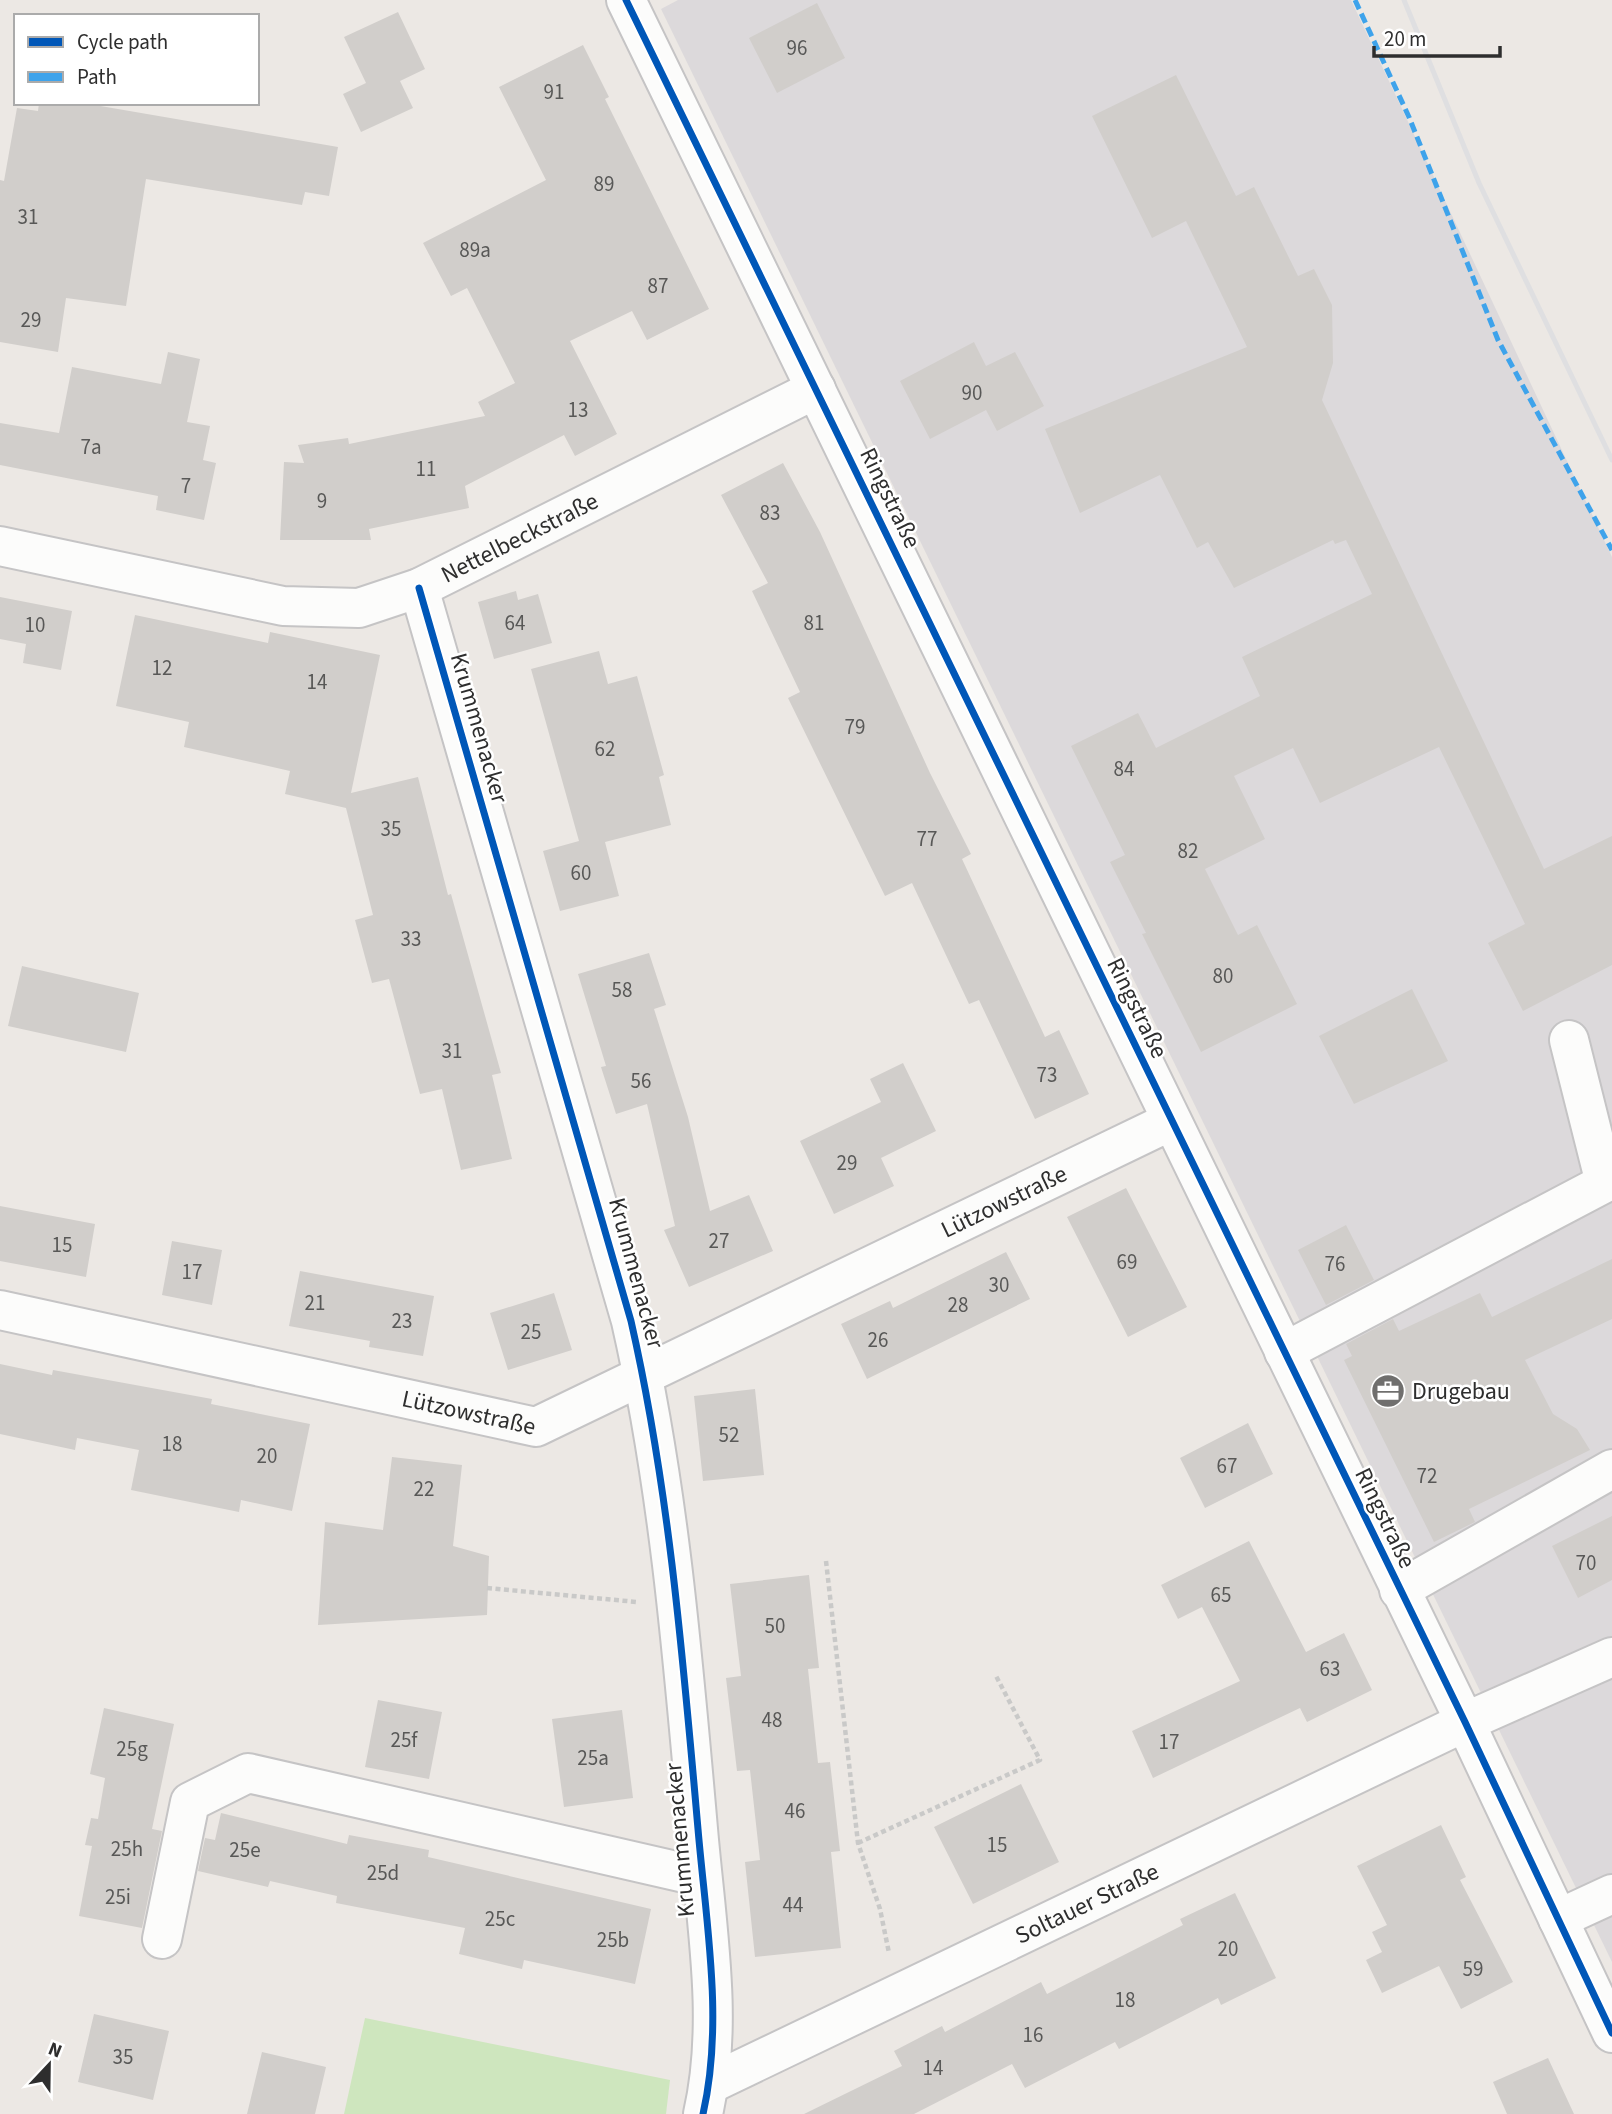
<svg xmlns="http://www.w3.org/2000/svg" width="1612" height="2114" font-family="'Source Sans 3',sans-serif">
  <style>
    .industrial { fill: #dcd9db }
    .green { fill: #cee6be }
    .building { fill: #d1cecb }
    .lines { fill: none; stroke-linecap: round; stroke-linejoin: round }
    .minor-casing { stroke: #c5c4c5; stroke-width: 42 }
    .path { stroke: #c9c9c8; stroke-width: 4.5; stroke-dasharray: 5 3.5; stroke-linecap: butt }
    .minor { stroke: #fcfcfb; stroke-width: 38 }
    .rail { stroke: #dfdfe1; stroke-width: 5 }
    .quiet { stroke: #3ea3eb; stroke-width: 5; stroke-dasharray: 10 5; stroke-linecap: butt }
    .cycleway-casing { stroke: #fff; stroke-width: 11 }
    .cycleway { stroke: #0057b8; stroke-width: 7 }
    .labels { text-anchor: middle; dominant-baseline: central; stroke-width: 5; stroke-linejoin: round; paint-order: stroke }
    .number-label { font-size: 21px; fill: #585857 }
    .street-label { font-size: 24px; fill: #2e2e2e; stroke: #fff }
    .poi-label { font-size: 24px; fill: #2e2e2e; stroke: #fff; text-anchor: start }
  </style>
  <rect width="100%" height="100%" fill="#ece8e4"/>
  <!-- industrial -->
  <path class="industrial" d="M678,0H1351L1612,557V1962L661,9Z"/>
  <!-- green -->
  <path class="green" d="M365,2018L670,2080L666,2114H344Z"/>
  <!-- building -->
  <path class="building" d="M817,3L845,58L777,93L749,38Z
    M398,12L425,69L400,81L413,108L361,132L343,94L366,83L344,37Z
    M583,45L609,97L605,99L709,309L647,340L632,311L570,341L617,434L575,456L564,435L465,486L469,508L369,529L371,540H280L284,462L304,463L298,445L348,438L349,444L485,416L478,402L515,383L467,288L451,296L423,243L546,180L499,87Z
    M1176,75L1236,196L1254,187L1298,276L1314,269L1332,305L1333,363L1322,400L1544,869L1612,836V965L1523,1011L1488,943L1525,924L1439,747L1320,803L1293,748L1234,776L1265,839L1205,869L1238,935L1257,925L1297,1004L1201,1052L1142,934L1146,933L1110,862L1125,855L1071,746L1138,713L1156,748L1260,696L1242,657L1372,594L1346,540L1335,544L1333,540L1234,588L1208,542L1197,548L1160,475L1080,513L1045,429L1247,347L1186,221L1152,238L1092,116Z
    M39,103H83L338,147L329,196L305,192L302,205L146,179L126,306L66,298L58,352L0,342V180L4,181L17,108L38,111Z
    M974,342L986,366L1015,352L1044,406L997,431L986,410L930,439L900,381Z
    M168,352L200,359L187,422L210,426L203,460L216,463L204,520L156,510L158,496L0,465V423L59,433L72,367L161,384Z
    M783,463L820,532L930,773L971,854L962,859L1045,1037L1059,1030L1089,1094L1035,1119L979,1000L969,1004L912,883L885,896L788,698L800,692L752,591L768,583L721,495Z
    M516,591L518,600L538,594L552,643L494,659L478,602Z
    M0,597L72,611L61,670L23,663L26,644L0,639Z
    M135,615L268,643L270,632L380,655L351,793L418,777L448,895L451,894L501,1073L492,1075L512,1159L461,1170L442,1089L420,1094L389,979L372,983L355,920L373,915L346,808L285,794L290,771L184,747L189,722L116,706Z
    M599,651L608,684L637,676L664,775L659,777L671,825L605,842L619,896L560,911L543,851L579,841L531,669Z
    M649,953L666,1005L654,1009L688,1117L710,1211L749,1195L773,1251L689,1287L664,1230L675,1226L647,1104L616,1114L601,1067L606,1066L578,974Z
    M22,966L139,993L126,1052L8,1026Z
    M1412,989L1448,1061L1354,1104L1319,1036Z
    M903,1063L936,1131L881,1158L894,1186L834,1214L800,1141L881,1102L870,1079Z
    M1126,1188L1187,1307L1128,1337L1067,1217Z
    M0,1206L95,1224L86,1277L0,1261Z
    M1346,1225L1374,1280L1326,1305L1298,1250Z
    M172,1241L222,1250L212,1305L162,1295Z
    M1006,1252L1030,1299L867,1379L841,1324L890,1301L893,1308Z
    M1612,1259V1319L1525,1360L1553,1414L1577,1429L1590,1450L1469,1509L1475,1522L1434,1542L1344,1360L1352,1356L1346,1344L1393,1319L1399,1331L1480,1293L1492,1317Z
    M300,1271L434,1296L423,1356L369,1347L370,1341L289,1326Z
    M554,1293L572,1350L508,1370L490,1313Z
    M0,1364L52,1375L53,1370L212,1399L211,1404L310,1424L292,1511L241,1500L239,1512L131,1490L139,1450L77,1438L75,1450L0,1434Z
    M755,1389L764,1475L703,1481L694,1396Z
    M1248,1423L1273,1474L1205,1508L1180,1458Z
    M392,1457L462,1465L453,1546L489,1556L487,1615L318,1625L325,1522L383,1530Z
    M1612,1516V1580L1578,1598L1552,1546Z
    M1249,1541L1306,1652L1344,1633L1372,1690L1307,1722L1300,1708L1153,1778L1132,1731L1240,1681L1202,1607L1178,1619L1161,1585Z
    M809,1575L819,1668L808,1669L818,1763L830,1762L840,1851L831,1852L841,1948L755,1957L745,1862L760,1860L750,1770L737,1771L726,1678L741,1676L730,1584Z
    M378,1700L442,1712L429,1779L365,1767Z
    M104,1708L174,1724L152,1829L162,1831L142,1928L79,1916L92,1846L85,1845L91,1818L98,1819L105,1778L90,1774Z
    M622,1710L633,1798L564,1807L552,1719Z
    M1021,1784L1059,1862L973,1904L934,1827Z
    M221,1813L347,1844L349,1835L429,1850L428,1857L651,1909L635,1984L524,1960L522,1969L459,1954L465,1928L336,1903L337,1896L270,1881L268,1887L198,1871L205,1838L215,1840Z
    M1441,1825L1466,1877L1460,1880L1513,1982L1461,2009L1439,1966L1382,1993L1366,1960L1382,1952L1372,1932L1387,1925L1357,1866Z
    M1235,1893L1276,1978L1221,2005L1218,1998L1119,2049L1115,2042L1025,2088L1012,2064L914,2114H804L902,2066L894,2051L942,2026L945,2032L1041,1982L1047,1994L1183,1925L1180,1919Z
    M94,2014L169,2031L153,2100L78,2082Z
    M262,2052L326,2067L315,2114H247Z
    M1548,2058L1574,2114H1507L1493,2082Z"/>
  <g class="lines">
    <!-- minor casing -->
    <g class="minor-casing">
      <g id="minor">
        <path d="M626,0L1465,1722L1612,2033"/>
        <path id="s1" d="M0,546L283,606L359,608L419,588L816,389"/>
        <path d="M419,588L631,1321C669,1488 683,1659 698,1829C706,1923 724,2022 703,2114"/>
        <path id="s2" d="M0,1310L536,1427L1171,1121"/>
        <path d="M1284,1352L1605,1183L1569,1040"/>
        <path d="M1399,1590L1612,1469"/>
        <path d="M1558,1919L1612,1894"/>
        <path d="M162,1939L190,1802L248,1773L702,1877"/>
        <path id="s3" d="M710,2084L1465,1722L1612,1657"/>
      </g>
    </g>
    <!-- path -->
    <path class="path" d="M826,1561L858,1843L880,1909L889,1953
      M487,1588L637,1602
      M858,1843L1040,1760L995,1674"/>
    <!-- minor -->
    <use href="#minor" class="minor"/>
    <!-- rail -->
    <path class="rail" d="M1404,0L1479,183L1612,460"/>
    <!-- quiet -->
    <path class="quiet" d="M1355,0L1409,117L1498,340L1612,550"/>
    <!-- cycleway casing -->
    <g class="cycleway-casing">
      <path id="cycleway" d="M626,0L1465,1722L1612,2033
        M419,588L631,1321C669,1488 683,1659 698,1829C706,1923 724,2022 703,2114"/>
    </g>
    <!-- cycleway -->
    <use href="#cycleway" class="cycleway"/>
  </g>
  <!-- icons -->
  <defs>
    <g id="office-disc" transform="scale(1.75)"><circle r="9.5" fill="#706f6e" stroke="#fff"/><path d="M-6-3h4V-5.5h4V-3h4V5H-6ZM-1-4.5V-3h2v-1.5ZM-6 0V1H6V0Z" fill="#fff"/></g>
  </defs>
  <g fill-rule="evenodd">
    <use href="#office-disc" x="1388" y="1391"/>
  </g>
  <g class="labels">
    <!-- number labels -->
    <g class="number-label">
      <text x="797" y="48">96</text>
      <text x="554" y="92">91</text>
      <text x="604" y="184">89</text>
      <text x="28" y="217">31</text>
      <text x="475" y="250">89a</text>
      <text x="658" y="286">87</text>
      <text x="31" y="320">29</text>
      <text x="972" y="393">90</text>
      <text x="578" y="410">13</text>
      <text x="91" y="447">7a</text>
      <text x="426" y="469">11</text>
      <text x="186" y="486">7</text>
      <text x="322" y="501">9</text>
      <text x="770" y="513">83</text>
      <text x="515" y="623">64</text>
      <text x="814" y="623">81</text>
      <text x="35" y="625">10</text>
      <text x="162" y="668">12</text>
      <text x="317" y="682">14</text>
      <text x="855" y="727">79</text>
      <text x="605" y="749">62</text>
      <text x="1124" y="769">84</text>
      <text x="391" y="829">35</text>
      <text x="927" y="839">77</text>
      <text x="1188" y="851">82</text>
      <text x="581" y="873">60</text>
      <text x="411" y="939">33</text>
      <text x="1223" y="976">80</text>
      <text x="622" y="990">58</text>
      <text x="452" y="1051">31</text>
      <text x="1047" y="1075">73</text>
      <text x="641" y="1081">56</text>
      <text x="847" y="1163">29</text>
      <text x="719" y="1241">27</text>
      <text x="62" y="1245">15</text>
      <text x="1127" y="1262">69</text>
      <text x="1335" y="1264">76</text>
      <text x="192" y="1272">17</text>
      <text x="999" y="1285">30</text>
      <text x="315" y="1303">21</text>
      <text x="958" y="1305">28</text>
      <text x="402" y="1321">23</text>
      <text x="531" y="1332">25</text>
      <text x="878" y="1340">26</text>
      <text x="729" y="1435">52</text>
      <text x="172" y="1444">18</text>
      <text x="267" y="1456">20</text>
      <text x="1227" y="1466">67</text>
      <text x="1427" y="1476">72</text>
      <text x="424" y="1489">22</text>
      <text x="1586" y="1563">70</text>
      <text x="1221" y="1595">65</text>
      <text x="775" y="1626">50</text>
      <text x="1330" y="1669">63</text>
      <text x="772" y="1720">48</text>
      <text x="404" y="1740">25f</text>
      <text x="1169" y="1742">17</text>
      <text x="132" y="1749">25g</text>
      <text x="593" y="1758">25a</text>
      <text x="795" y="1811">46</text>
      <text x="997" y="1845">15</text>
      <text x="127" y="1849">25h</text>
      <text x="245" y="1850">25e</text>
      <text x="383" y="1873">25d</text>
      <text x="118" y="1897">25i</text>
      <text x="793" y="1905">44</text>
      <text x="500" y="1919">25c</text>
      <text x="613" y="1940">25b</text>
      <text x="1228" y="1949">20</text>
      <text x="1473" y="1969">59</text>
      <text x="1125" y="2000">18</text>
      <text x="1033" y="2035">16</text>
      <text x="123" y="2057">35</text>
      <text x="933" y="2068">14</text>
    </g>
    <!-- street labels -->
    <g class="street-label">
      <text transform="translate(890 498) rotate(64)">Ringstraße</text>
      <text stroke="none"><textPath href="#s1" startOffset="541">Nettelbeckstraße</textPath></text>
      <text transform="translate(479 728) rotate(74)">Krummenacker</text>
      <text transform="translate(1137 1008) rotate(64)">Ringstraße</text>
      <text stroke="none"><textPath href="#s2" startOffset="1068">Lützowstraße</textPath></text>
      <text transform="translate(636 1273) rotate(75)">Krummenacker</text>
      <text stroke="none"><textPath href="#s2" startOffset="480">Lützowstraße</textPath></text>
      <text transform="translate(1385 1518) rotate(64)">Ringstraße</text>
      <text transform="translate(680 1840) rotate(-95)">Krummenacker</text>
      <text stroke="none"><textPath href="#s3" startOffset="418">Soltauer Straße</textPath></text>
    </g>
    <!-- poi labels -->
    <g class="poi-label">
      <text x="1412" y="1391">Drugebau</text>
    </g>
  </g>
  <!-- legend -->
  <rect x="14" y="14" width="245" height="91" fill="#ffffff" stroke="#ababab" stroke-width="2"/>
  <rect x="28" y="37" width="35" height="10" fill="#0057b8" stroke="#ababab" stroke-width="2"/>
  <text x="77" y="49" font-size="21" fill="#2e2e2e">Cycle path</text>
  <rect x="28" y="72" width="35" height="10" fill="#3ea3eb" stroke="#ababab" stroke-width="2"/>
  <text x="77" y="84" font-size="21" fill="#2e2e2e">Path</text>
  <!-- north arrow -->
  <g transform="translate(49 2065) rotate(22)" stroke="#ffffff" stroke-width="5" paint-order="stroke">
  <path d="M0-5L12 26L0 18L-12 26Z" fill="#2e2e2e"/>
  <text y="-10" font-size="19" font-weight="bold" text-anchor="middle" fill="#2e2e2e">N</text>
  </g>
  <!-- scale -->
  <path d="M1374 46v10h126v-10" fill="none" stroke="#2e2e2e" stroke-width="3.5"/>
  <text x="1384" y="46" font-size="21" fill="#2e2e2e" stroke="#ffffff" stroke-width="5" paint-order="stroke">20 m</text>
</svg>
